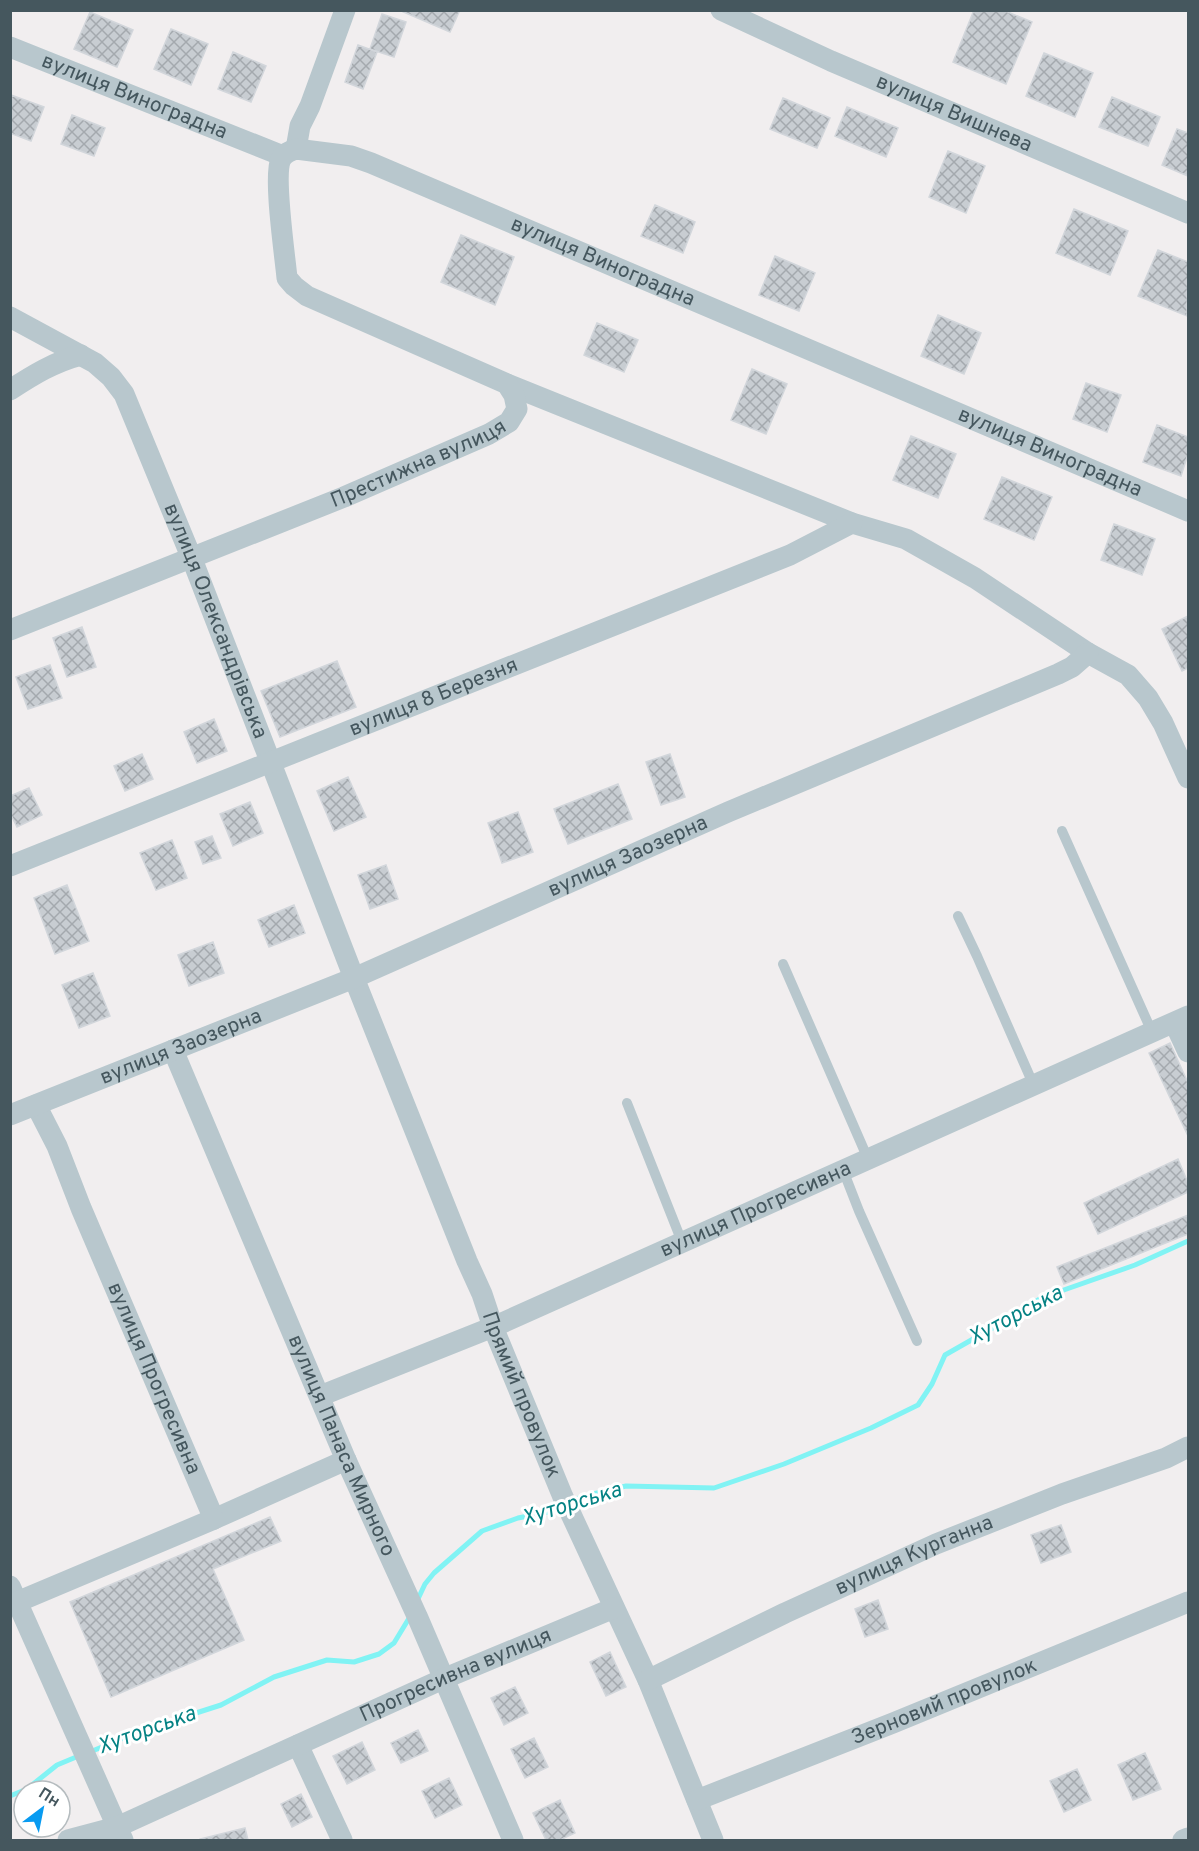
<svg xmlns="http://www.w3.org/2000/svg" width="1199" height="1851" font-family="Overpass,sans-serif">
  <style>
    .lines { fill: none; stroke-linecap: round; stroke-linejoin: round }
    .stream { stroke: #81f3f4; stroke-width: 5 }
    .building { fill: url(#building-cross-hatch); stroke: #d2d6db; stroke-width: 1.5 }
    .service { stroke: #b8c7cd; stroke-width: 10 }
    .minor { stroke: #b8c7cd; stroke-width: 21 }
    .labels { text-anchor: middle; dominant-baseline: central; stroke-width: 6; stroke-linejoin: round; paint-order: stroke }
    .street-label { font-size: 21px; fill: #45575e; stroke: #fff }
    .water-label { font-size: 22px; font-style: italic; fill: #058284; stroke: #fff }
  </style>
  <defs>
    <pattern id="building-cross-hatch" width="8" height="8" patternUnits="userSpaceOnUse" patternTransform="scale(1.5)"><rect width="8" height="8" fill="#c8cdd2"/><path d="M0 0l8 8M0 8l8-8" fill="none" stroke="#a4a9ae"/></pattern>
  </defs>
  <rect width="100%" height="100%" fill="#f1eeef"/>
  <g class="lines">
    <!-- stream -->
    <path class="stream" d="M570,1502L581,1497L626,1486L714,1488L784,1464L871,1428L918,1405L932,1384L945,1355L1003,1322L1041,1298L1135,1265L1188,1241
      M417,1601L425,1584L434,1573L482,1531L518,1518L548,1512L561,1506
      M90,1752L140,1731L221,1705L274,1677L327,1660L354,1662L379,1654L394,1643L411,1615
      M10,1796L27,1789L57,1765L81,1755"/>
  </g>
  <!-- building -->
  <path class="building" d="M399,10H456L459,12L450,32Z
    M974,10H1003L1032,22L1006,84L953,62Z
    M90,12L133,30L117,67L74,49Z
    M382,14L406,22L394,57L370,49Z
    M171,29L208,44L191,85L154,69Z
    M358,45L377,52L363,89L345,82Z
    M233,52L266,66L251,102L218,89Z
    M1044,53L1093,73L1075,117L1026,96Z
    M11,95L44,107L31,141L10,133Z
    M1112,97L1160,117L1148,146L1099,127Z
    M783,98L830,118L817,148L770,129Z
    M847,107L898,128L886,157L835,136Z
    M72,115L105,128L94,156L61,144Z
    M1177,129L1188,133V176L1162,165Z
    M948,151L985,166L966,213L929,197Z
    M655,205L695,222L683,253L641,236Z
    M1074,209L1128,231L1110,275L1056,253Z
    M461,235L514,257L495,305L441,282Z
    M1158,250L1188,262L1187,316L1138,296Z
    M775,256L815,273L799,311L759,295Z
    M938,315L981,333L964,374L921,356Z
    M597,323L638,340L624,372L584,355Z
    M752,369L787,384L766,434L731,420Z
    M1086,383L1121,395L1107,432L1073,419Z
    M1157,425L1188,437V454L1181,476L1143,462Z
    M911,436L956,454L938,498L893,480Z
    M1002,477L1052,497L1034,540L984,519Z
    M1114,524L1155,539L1142,575L1101,560Z
    M1188,616V668L1182,671L1162,629Z
    M82,627L96,667L67,677L53,638Z
    M337,661L356,707L280,737L261,691Z
    M50,665L62,698L28,709L16,677Z
    M214,719L227,751L197,763L184,732Z
    M142,754L153,779L125,791L114,766Z
    M670,754L685,797L661,805L646,762Z
    M348,777L366,817L334,831L317,791Z
    M618,784L632,819L568,844L554,809Z
    M29,788L42,815L17,827L10,813V796Z
    M250,802L263,833L233,846L220,814Z
    M518,812L533,852L502,863L488,823Z
    M212,836L221,858L203,864L195,842Z
    M172,840L187,878L156,890L140,853Z
    M386,865L398,899L370,909L358,875Z
    M67,885L89,941L55,954L34,898Z
    M294,905L305,933L269,947L258,920Z
    M213,942L224,973L189,986L178,955Z
    M93,973L110,1016L79,1028L62,985Z
    M1170,1043L1188,1083V1136L1149,1053Z
    M1178,1159L1188,1183V1192L1098,1234L1084,1203Z
    M1188,1215V1234L1064,1284L1057,1267Z
    M270,1517L281,1541L213,1569L244,1640L111,1697L70,1602Z
    M1061,1525L1071,1552L1041,1563L1031,1535Z
    M878,1600L888,1629L865,1637L855,1609Z
    M610,1652L626,1687L606,1696L590,1662Z
    M515,1687L528,1713L504,1725L491,1698Z
    M418,1730L428,1751L401,1763L391,1743Z
    M534,1738L548,1767L525,1778L511,1749Z
    M362,1742L375,1770L347,1784L333,1756Z
    M1145,1753L1161,1789L1133,1800L1118,1765Z
    M1077,1769L1091,1800L1064,1812L1050,1781Z
    M449,1778L462,1805L435,1818L422,1791Z
    M301,1794L312,1817L292,1827L281,1804Z
    M560,1800L575,1833L560,1840H546L533,1813Z
    M245,1828L248,1840H200V1839Z"/>
  <g class="lines">
    <!-- service -->
    <path class="service" d="M1062,831L1152,1032
      M958,916L977,956L1034,1086
      M783,964L868,1159
      M627,1103L682,1242
      M843,1170L859,1211L917,1341"/>
    <!-- minor -->
    <g class="minor">
      <path id="s1" d="M721,10L831,61L1188,213"/>
      <path id="s2" d="M10,47L283,156"/>
      <path d="M296,149L300,126L310,106L345,10"/>
      <path id="s3" d="M10,317L95,363L111,377L124,394L192,559L354,978L467,1261L482,1294L493,1327L563,1497L648,1680L713,1840"/>
      <path d="M507,384L852,523L906,539L975,578L1088,653L1128,675L1148,698L1163,723L1188,778"/>
      <path d="M10,390C33,375 54,362 81,355"/>
      <path id="s4" d="M10,630L344,497L489,434L509,422L517,409L514,395L507,384L307,296L294,286L287,278C285,256 273,175 281,159C284,153 290,151 296,149L351,156L371,163L1188,511"/>
      <path id="s5" d="M10,866L790,555L852,523"/>
      <path d="M1175,1024L1188,1052"/>
      <path id="s6" d="M173,1050L346,1460L417,1616L513,1840"/>
      <path id="s7" d="M36,1105L57,1146L81,1208L214,1519L346,1460"/>
      <path id="s8" d="M10,1115L354,978L728,812L1058,674L1072,667L1088,653"/>
      <path id="s9" d="M320,1396L493,1327L1188,1016"/>
      <path d="M10,1586L123,1840"/>
      <path d="M10,1605L214,1519"/>
      <path id="s10" d="M648,1680L785,1613L936,1544L1062,1494L1166,1458L1188,1447"/>
      <path d="M298,1745L342,1840"/>
      <path id="s11" d="M697,1800L893,1723L1188,1602"/>
      <path id="s12" d="M68,1840L117,1827L443,1679L614,1608"/>
      <path d="M1183,1840L1188,1838"/>
    </g>
  </g>
  <g class="labels">
    <!-- street labels -->
    <g class="street-label">
      <text stroke="none"><textPath href="#s2" startOffset="134">вулиця Виноградна</textPath></text>
      <text stroke="none"><textPath href="#s1" startOffset="255">вулиця Вишнева</textPath></text>
      <text stroke="none"><textPath href="#s4" startOffset="1296">вулиця Виноградна</textPath></text>
      <text stroke="none"><textPath href="#s4" startOffset="1782">вулиця Виноградна</textPath></text>
      <text stroke="none"><textPath href="#s4" startOffset="441">Престижна вулиця</textPath></text>
      <text stroke="none"><textPath href="#s3" startOffset="384">вулиця Олександрівська</textPath></text>
      <text stroke="none"><textPath href="#s5" startOffset="456">вулиця 8 Березня</textPath></text>
      <text stroke="none"><textPath href="#s8" startOffset="670">вулиця Заозерна</textPath></text>
      <text stroke="none"><textPath href="#s8" startOffset="184">вулиця Заозерна</textPath></text>
      <text stroke="none"><textPath href="#s9" startOffset="474">вулиця Прогресивна</textPath></text>
      <text stroke="none"><textPath href="#s7" startOffset="298">вулиця Прогресивна</textPath></text>
      <text stroke="none"><textPath href="#s3" startOffset="1216">Прямий провулок</textPath></text>
      <text stroke="none"><textPath href="#s6" startOffset="430">вулиця Панаса Мирного</textPath></text>
      <text stroke="none"><textPath href="#s10" startOffset="294">вулиця Курганна</textPath></text>
      <text stroke="none"><textPath href="#s12" startOffset="422">Прогресивна вулиця</textPath></text>
      <text stroke="none"><textPath href="#s11" startOffset="266">Зерновий провулок</textPath></text>
    </g>
    <!-- water labels -->
    <g class="water-label">
      <text transform="translate(1016 1316) rotate(-28)">Хуторська</text>
      <text transform="translate(572 1505) rotate(-17)">Хуторська</text>
      <text transform="translate(147 1731) rotate(-20)">Хуторська</text>
    </g>
  </g>
  <!-- border -->
  <rect width="1199" height="1851" fill="none" stroke="#45575e" stroke-width="24"/>
  <!-- north arrow -->
  <g transform="translate(42 1809) rotate(32)"><circle r="28" fill="#ffffff" stroke="#b5bcbf" stroke-width="1.5"/>
  <path d="M0-4.5L10 22L0 15L-10 22Z" fill="#089bf1"/>
  <text y="-9" font-size="16" font-weight="bold" text-anchor="middle" fill="#45575e">Пн</text>
  </g>
</svg>
